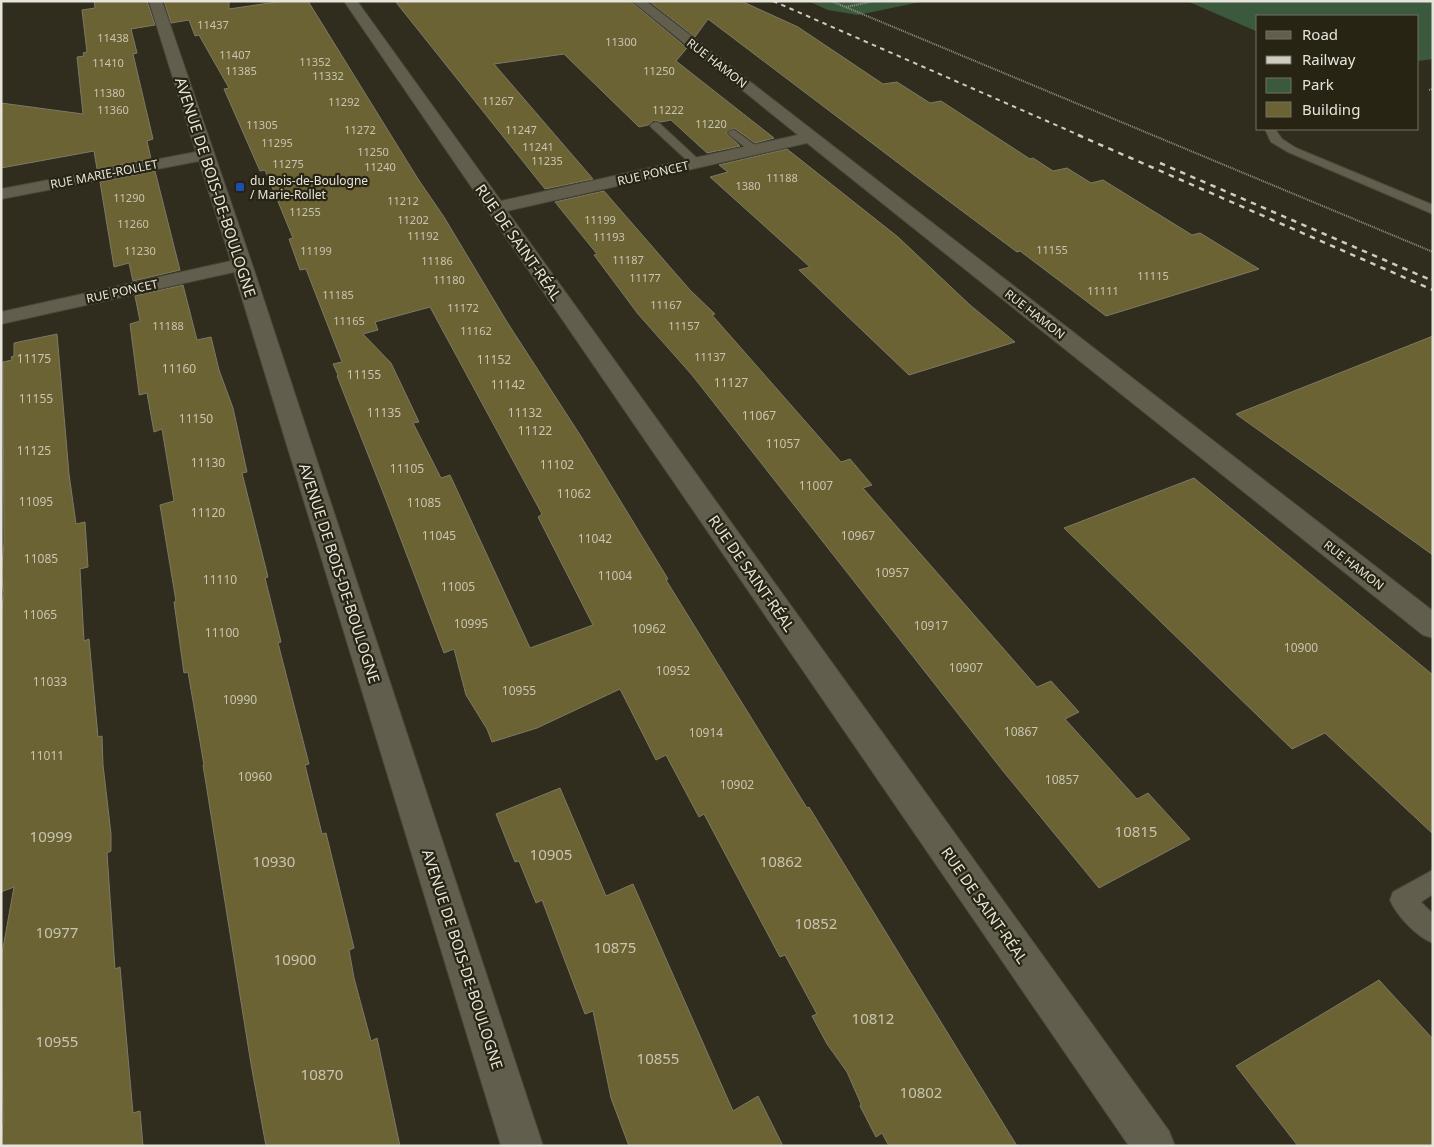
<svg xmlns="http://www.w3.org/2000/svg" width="1434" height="1147" font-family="'Noto Sans',sans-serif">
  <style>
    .green { fill: #3b593c }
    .building { fill: #6c6334; stroke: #7c7967; fill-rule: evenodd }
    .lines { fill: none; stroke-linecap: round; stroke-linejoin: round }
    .service-casing { stroke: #4a483a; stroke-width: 2 }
    .minor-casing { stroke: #4a483a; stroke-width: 2 }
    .path { stroke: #939184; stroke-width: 2; stroke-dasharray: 1 1; stroke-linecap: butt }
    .service { fill: #625e4d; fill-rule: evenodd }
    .minor { fill: #625e4d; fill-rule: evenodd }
    .rail-far1 { stroke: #ceccc1; stroke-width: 2; stroke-dasharray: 4.5 4.5; stroke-linecap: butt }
    .rail { stroke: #ceccc1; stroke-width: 2.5; stroke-dasharray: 5.5 5.5; stroke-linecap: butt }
    .transit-dot { fill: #1a4fb4; stroke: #272414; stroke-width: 2 }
    .labels { text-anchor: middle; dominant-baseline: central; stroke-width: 4.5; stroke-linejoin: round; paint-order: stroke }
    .far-number-label { font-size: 11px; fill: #c8c4b1 }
    .far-street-label { font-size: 12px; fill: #e7e5db; stroke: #272414 }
    .far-poi-label { font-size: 12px; fill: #e7e5db; stroke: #272414; text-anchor: start }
    .number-label { font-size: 12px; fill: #c8c4b1 }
    .street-label { font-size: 15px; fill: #e7e5db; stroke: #272414 }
    .near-number-label { font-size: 15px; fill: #c8c4b1 }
  </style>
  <rect width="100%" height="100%" fill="#302d1e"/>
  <!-- green -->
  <path class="green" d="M808,1H925L858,15L828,10Z
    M1187,1H1433V59L1418,61V16H1258V32Z"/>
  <!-- building -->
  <path class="building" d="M94,1H147L155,25L131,29L137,53L133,54L153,139L147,141L151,159L97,169L94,151L1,168V103L83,114L77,57L84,56L83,53L87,52L82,10L95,8Z
    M164,1H229V9L283,1H308L418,179L444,217L507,322L582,438L668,579L666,580L807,808L809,807L1017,1146H889L882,1133L876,1137L860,1106L861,1104L847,1072L827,1044L812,1016L817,1014L785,955L780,957L704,814L699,817L666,755L656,760L620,689L537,728L492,742L487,729L466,695L454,649L444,653L438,637L384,495L337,376L338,375L333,364L342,362L306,269L300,270L289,239L293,238L265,170L260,171L224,89L229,88L199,35L195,36L189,20L171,23ZM430,307L542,514L538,517L593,625L530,648L450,475L441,478L413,423L419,422L391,363L363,334L378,330L375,322Z
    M395,1H630L687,48L676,61L774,138L755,143L734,128L726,133L740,146L707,153L671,120L661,122L654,120L648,125L639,127L564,54L494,64L593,179L545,189Z
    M649,1H741L798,27L883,84L897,82L930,103L941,101L1030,159L1033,158L1053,171L1067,168L1091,183L1103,180L1192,235L1200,233L1259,269L1106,316L1020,251L1017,252L926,184L708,19L695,37Z
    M787,149L898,237L970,305L1015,342L909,375L799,270L810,267L710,177L728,172L719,165Z
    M155,171L180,270L133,281L129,263L114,267L100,182Z
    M604,191L690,290L715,314L712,315L841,462L850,459L872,485L863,488L1037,687L1051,681L1079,712L1065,719L1137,799L1148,793L1190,839L1099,888L1003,771L692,375L638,314L594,255L597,254L555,202Z
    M183,285L197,340L211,337L219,370L233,408L247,472L242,473L268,577L265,578L281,642L278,643L309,764L305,765L322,834L326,833L354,948L349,950L354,978L371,1041L377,1038L400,1146H266L251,1064L203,765H204L188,672L184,673L174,602L176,601L160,505L174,501L162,429L154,432L147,393L139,395V393L130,324L140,321L135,296Z
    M57,334L69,474L76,524L85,522L88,567L80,569L84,641L89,639L98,737L102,736L103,765L111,834V851L107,853L115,969L120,967L133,1113L140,1111L143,1146H1L3,1122L1,959L14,887L1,892V614L4,594L1,574L4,543L3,362L12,360L11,357L14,356V343Z
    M1433,336V555L1236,414Z
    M1194,478L1433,675V834L1325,733L1292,749L1064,528Z
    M560,788L606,896L633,884L733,1111L758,1096L783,1146H629L611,1098L593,1011L585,1014L542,900L536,903L519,861L515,862L496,814Z
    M1379,980L1433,1039V1146H1298L1236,1066Z"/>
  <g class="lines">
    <!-- service casing -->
    <g class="service-casing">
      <path id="service" d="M655,122L659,123L700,161L702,163L700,165H692L651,127L650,125Z
        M1265,129H1275L1282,139L1296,148L1433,205V214L1288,152L1271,142Z
        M734,130L759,148L761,150L759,152H751L730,135L728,133L730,131Z
        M1433,870V894L1421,902L1433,914V943C1417,937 1397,916 1390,900L1393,892Z"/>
    </g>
    <!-- minor casing -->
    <g class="minor-casing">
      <path id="minor" d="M149,1H162L252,264L543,1146H501L234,272L1,324V312L231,261L199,161L1,199V189L196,152Z
        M344,1H357L501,201L798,135L632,1H646L1433,611V638L1423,635L807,143L507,211L1169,1131L1175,1146H1129Z"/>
    </g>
    <!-- path -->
    <path class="path" d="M831,1L1433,252
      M846,7L875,1
      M1429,90L1433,89"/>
    <!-- service -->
    <use href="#service" class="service"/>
    <!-- minor -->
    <use href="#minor" class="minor"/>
    <!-- rail-far1 -->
    <path class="rail-far1" d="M773,1L1081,136"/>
    <!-- rail -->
    <path class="rail" d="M1078,135L1433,290
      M1160,163L1433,281"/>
  </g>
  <!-- markers -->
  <rect class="transit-dot" x="235" y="182" width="10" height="10" rx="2.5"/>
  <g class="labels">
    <!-- far-number labels -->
    <g class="far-number-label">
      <text x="213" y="24">11437</text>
      <text x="113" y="37">11438</text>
      <text x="621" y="41">11300</text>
      <text x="235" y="54">11407</text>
      <text x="315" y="61">11352</text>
      <text x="108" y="62">11410</text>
      <text x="241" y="70">11385</text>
      <text x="659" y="70">11250</text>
      <text x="328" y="75">11332</text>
      <text x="109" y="92">11380</text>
      <text x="498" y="100">11267</text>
      <text x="344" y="101">11292</text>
      <text x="113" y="109">11360</text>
      <text x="668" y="109">11222</text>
      <text x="711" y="123">11220</text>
      <text x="262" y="124">11305</text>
      <text x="360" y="129">11272</text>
      <text x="521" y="129">11247</text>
      <text x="277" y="142">11295</text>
      <text x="538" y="146">11241</text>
      <text x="373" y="151">11250</text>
      <text x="547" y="160">11235</text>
      <text x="288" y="163">11275</text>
      <text x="380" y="166">11240</text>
      <text x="782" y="177">11188</text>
      <text x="748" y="185">1380</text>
      <text x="129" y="197">11290</text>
      <text x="403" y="200">11212</text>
      <text x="305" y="211">11255</text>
      <text x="413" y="219">11202</text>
      <text x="600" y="219">11199</text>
      <text x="133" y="223">11260</text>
      <text x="423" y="235">11192</text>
      <text x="609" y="236">11193</text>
      <text x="1052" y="249">11155</text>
      <text x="140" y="250">11230</text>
      <text x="316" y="250">11199</text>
      <text x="628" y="259">11187</text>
      <text x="437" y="260">11186</text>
      <text x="1153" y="275">11115</text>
      <text x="645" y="277">11177</text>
      <text x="449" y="279">11180</text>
      <text x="1103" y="290">11111</text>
      <text x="338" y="294">11185</text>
      <text x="666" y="304">11167</text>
      <text x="463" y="307">11172</text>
      <text x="349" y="320">11165</text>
      <text x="168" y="325">11188</text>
      <text x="684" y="325">11157</text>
      <text x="476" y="330">11162</text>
      <text x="710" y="356">11137</text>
    </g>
    <!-- far-street labels -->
    <g class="far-street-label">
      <text transform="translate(717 63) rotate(38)">RUE HAMON</text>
      <text transform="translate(653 173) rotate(-13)">RUE PONCET</text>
      <text transform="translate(104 174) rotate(-11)">RUE MARIE-ROLLET</text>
      <text transform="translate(122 291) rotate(-12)">RUE PONCET</text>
      <text transform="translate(1035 314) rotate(38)">RUE HAMON</text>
      <text transform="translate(1354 565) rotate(38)">RUE HAMON</text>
    </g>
    <!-- far-poi labels -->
    <g class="far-poi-label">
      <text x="250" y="180">du Bois-de-Boulogne<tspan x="250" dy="14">/ Marie-Rollet</tspan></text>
    </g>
    <!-- number labels -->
    <g class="number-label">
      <text x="34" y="358">11175</text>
      <text x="494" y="359">11152</text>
      <text x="179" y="368">11160</text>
      <text x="364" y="374">11155</text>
      <text x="731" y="382">11127</text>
      <text x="508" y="384">11142</text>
      <text x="36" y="398">11155</text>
      <text x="384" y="412">11135</text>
      <text x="525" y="412">11132</text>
      <text x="759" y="415">11067</text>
      <text x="196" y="418">11150</text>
      <text x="535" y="430">11122</text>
      <text x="783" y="443">11057</text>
      <text x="34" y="450">11125</text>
      <text x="208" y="462">11130</text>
      <text x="557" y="464">11102</text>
      <text x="407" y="468">11105</text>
      <text x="816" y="485">11007</text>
      <text x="574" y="493">11062</text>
      <text x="36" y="501">11095</text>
      <text x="424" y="502">11085</text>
      <text x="208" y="512">11120</text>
      <text x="439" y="535">11045</text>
      <text x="858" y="535">10967</text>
      <text x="595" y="538">11042</text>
      <text x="41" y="558">11085</text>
      <text x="892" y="572">10957</text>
      <text x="615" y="575">11004</text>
      <text x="220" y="579">11110</text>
      <text x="458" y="586">11005</text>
      <text x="40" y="614">11065</text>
      <text x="471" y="623">10995</text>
      <text x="931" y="625">10917</text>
      <text x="649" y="628">10962</text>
      <text x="222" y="632">11100</text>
      <text x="1301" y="647">10900</text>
      <text x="966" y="667">10907</text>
      <text x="673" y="670">10952</text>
      <text x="50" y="681">11033</text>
      <text x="519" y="690">10955</text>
      <text x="240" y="699">10990</text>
      <text x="1021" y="731">10867</text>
      <text x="706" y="732">10914</text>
      <text x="47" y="755">11011</text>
      <text x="255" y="776">10960</text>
      <text x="1062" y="779">10857</text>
      <text x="737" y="784">10902</text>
    </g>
    <!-- street labels -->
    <g class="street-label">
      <text transform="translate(216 187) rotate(72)">AVENUE DE BOIS-DE-BOULOGNE</text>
      <text transform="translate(519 242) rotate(55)">RUE DE SAINT-RÉAL</text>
      <text transform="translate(340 573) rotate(72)">AVENUE DE BOIS-DE-BOULOGNE</text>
      <text transform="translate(752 573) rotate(55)">RUE DE SAINT-RÉAL</text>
      <text transform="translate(985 905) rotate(55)">RUE DE SAINT-RÉAL</text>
      <text transform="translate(463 959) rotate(72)">AVENUE DE BOIS-DE-BOULOGNE</text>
    </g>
    <!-- near-number labels -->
    <g class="near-number-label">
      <text x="1136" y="831">10815</text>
      <text x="51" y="836">10999</text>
      <text x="551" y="854">10905</text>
      <text x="274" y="861">10930</text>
      <text x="781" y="861">10862</text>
      <text x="816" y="923">10852</text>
      <text x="57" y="932">10977</text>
      <text x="615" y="947">10875</text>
      <text x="295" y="959">10900</text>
      <text x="873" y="1018">10812</text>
      <text x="57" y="1041">10955</text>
      <text x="658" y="1058">10855</text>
      <text x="322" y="1074">10870</text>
      <text x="921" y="1092">10802</text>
    </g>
  </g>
  <!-- border -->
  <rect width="1434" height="1147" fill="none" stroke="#e7e5db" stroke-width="5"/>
  <!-- legend -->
  <rect x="1256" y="15" width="162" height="115" fill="#272414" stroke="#747164"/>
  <rect x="1266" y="31" width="25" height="8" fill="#625e4d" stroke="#747164"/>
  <text x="1302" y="40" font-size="15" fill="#e7e5db">Road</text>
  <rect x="1266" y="56" width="25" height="8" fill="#ceccc1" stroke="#747164"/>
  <text x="1302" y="65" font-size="15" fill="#e7e5db">Railway</text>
  <rect x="1266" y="78" width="25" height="15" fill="#3b593c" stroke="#747164"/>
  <text x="1302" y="90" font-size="15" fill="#e7e5db">Park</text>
  <rect x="1266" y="102" width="25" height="15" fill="#6c6334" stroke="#747164"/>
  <text x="1302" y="115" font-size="15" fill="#e7e5db">Building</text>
</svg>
